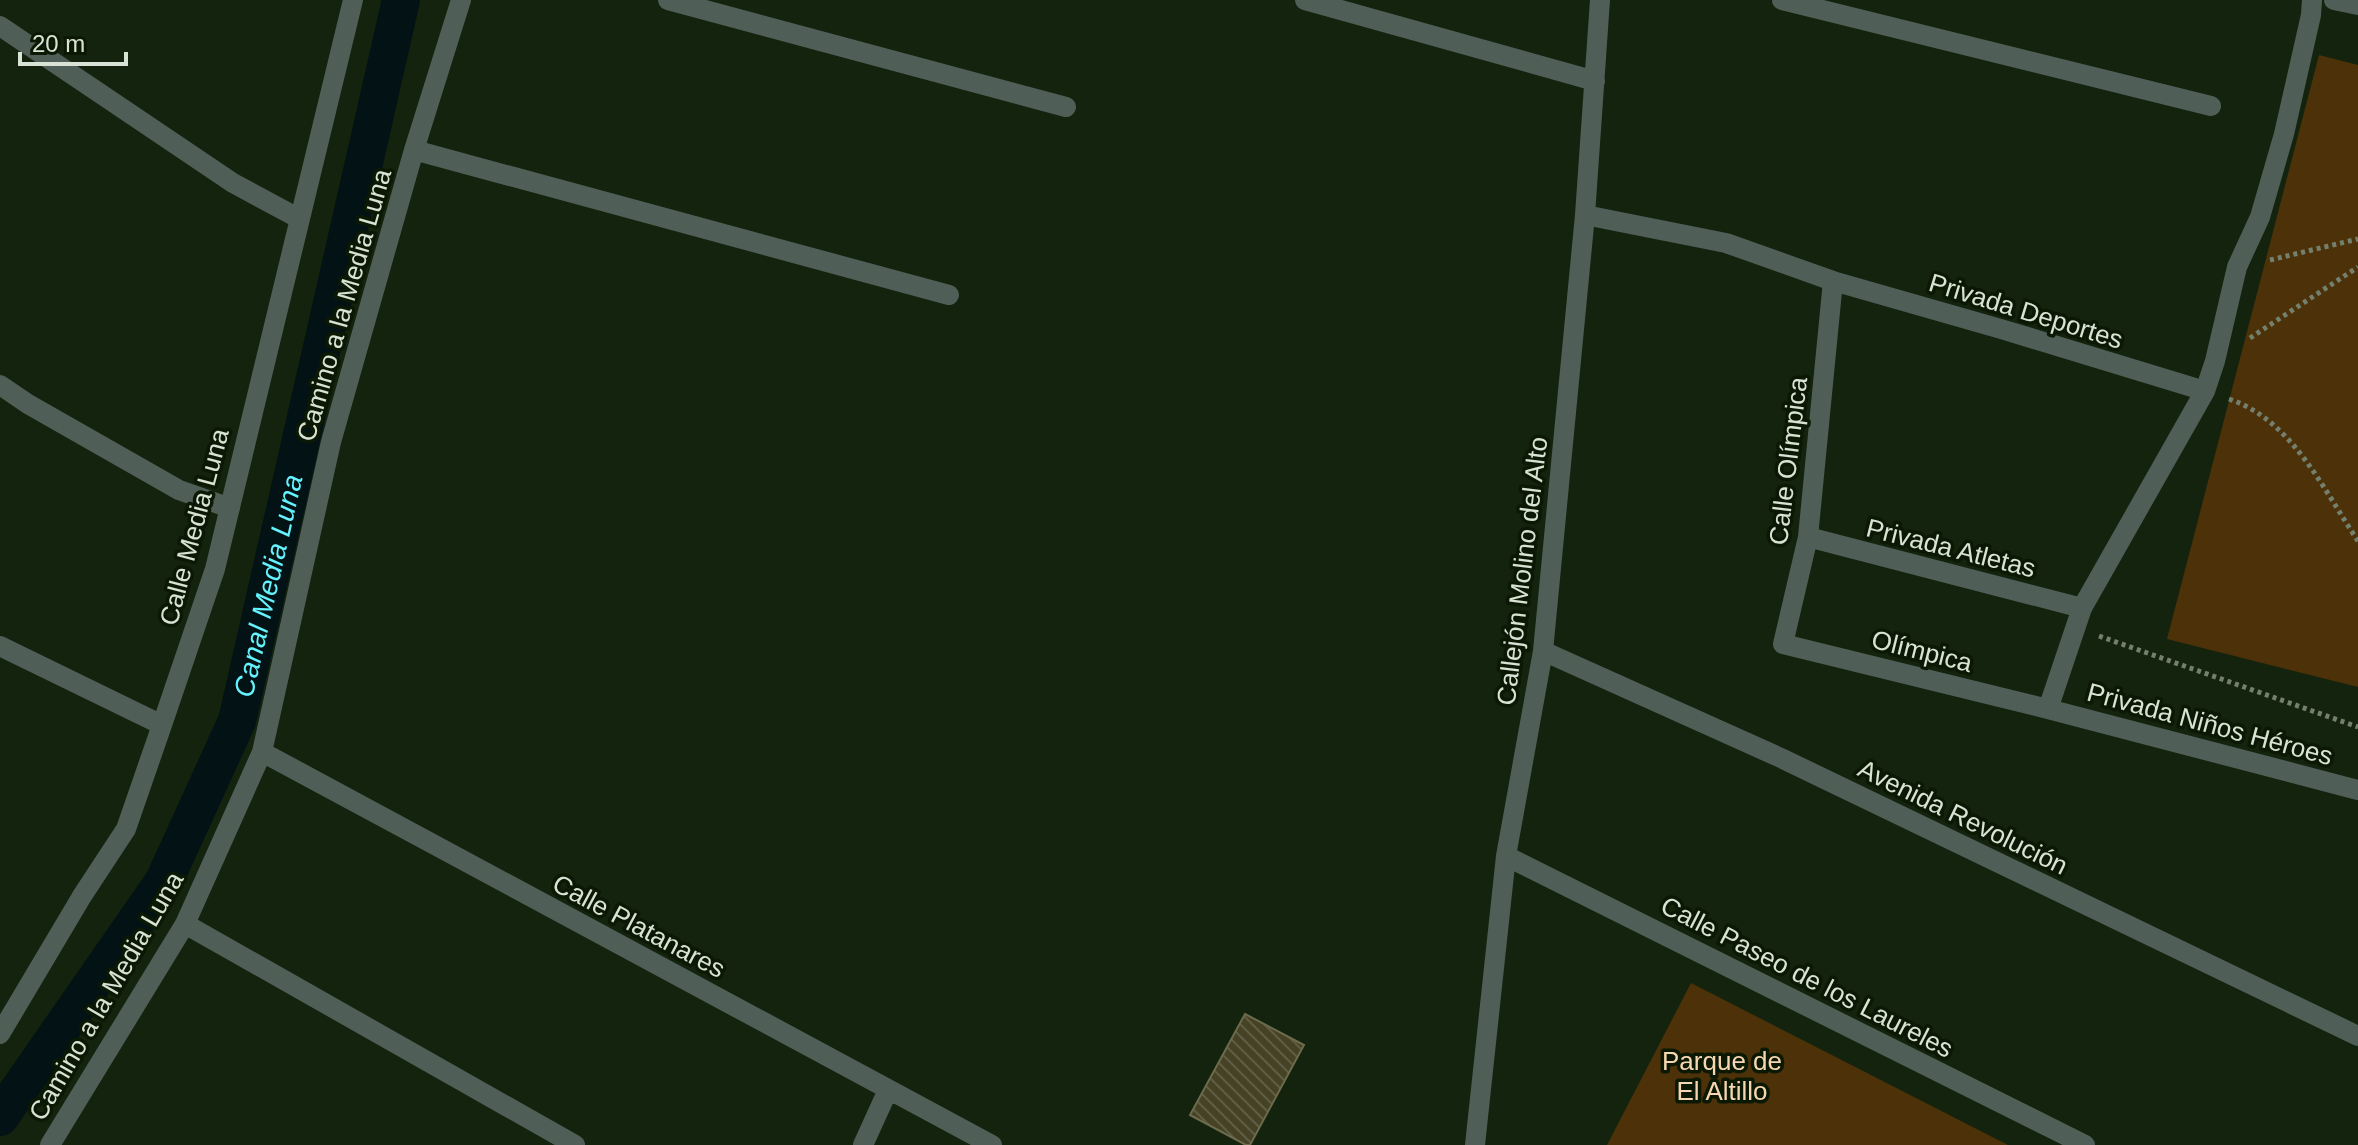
<svg xmlns="http://www.w3.org/2000/svg" width="2358" height="1145" font-family="Helvetica,sans-serif">
  <style>
    .green { fill: #4c3109 }
    .lines { fill: none; stroke-linecap: round; stroke-linejoin: round }
    .canal { stroke: #031315; stroke-width: 38 }
    .building { fill: url(#building-back-hatch); stroke: #6d6b4c; stroke-width: 2 }
    .path { stroke: #74806e; stroke-width: 5; stroke-dasharray: 4 4; stroke-linecap: butt }
    .minor { stroke: #505e58; stroke-width: 20 }
    .labels { text-anchor: middle; dominant-baseline: central; stroke-width: 7; stroke-linejoin: round; paint-order: stroke }
    .street-label { font-size: 26px; fill: #d9e3d5; stroke: #0b1904 }
    .park-label { font-size: 26px; fill: #f7d7b1; stroke: #0b1904 }
    .water-label { font-size: 28px; font-style: italic; fill: #65f4fe; stroke: #0b1904 }
  </style>
  <defs>
    <pattern id="building-back-hatch" width="6" height="6" patternUnits="userSpaceOnUse" patternTransform="scale(2)"><rect width="6" height="6" fill="#454225"/><path d="M-1 5l2 2M0 0l6 6M5-1l2 2" fill="none" stroke="#5f5d44"/></pattern>
  </defs>
  <rect width="100%" height="100%" fill="#14230d"/>
  <!-- green -->
  <path class="green" d="M2319,55L2358,65V687L2167,639Z
    M1691,983L2008,1145H1607Z"/>
  <g class="lines">
    <!-- canal -->
    <path class="canal" id="s1" d="M0,1117L164,881L237,721L401,0"/>
  </g>
  <!-- building -->
  <path class="building" d="M1245,1014L1304,1045L1250,1145H1246L1190,1115Z"/>
  <g class="lines">
    <!-- path -->
    <path class="path" d="M2270,260L2358,239
      M2250,338L2358,267
      M2229,399C2292,420 2323,489 2358,541
      M2099,636L2358,727"/>
    <!-- minor -->
    <path class="minor" d="M668,0L1066,107
      M1305,0L1595,81
      M1782,0L2211,106
      M2334,0L2358,5
      M0,26L233,183L298,218
      M414,150L949,295
      M1585,215L1726,243L1833,281L2001,329L2205,391
      M1833,281L1808,537L1783,644L2048,709L2358,790
      M0,385L28,404L179,490L230,508
      M1808,537L2082,608
      M0,646L162,725
      M1543,651L1781,758L2358,1036
      M2048,709L2082,608L2205,391L2215,361L2237,267L2260,217L2284,134L2311,15L2312,0
      M262,752L992,1145
      M1506,856L2085,1145
      M185,924L575,1145
      M0,1034L82,896L126,829L162,725L215,569L353,0
      M50,1145L185,924L262,752L331,442L414,150L461,0
      M863,1145L888,1090
      M1475,1145L1506,856L1543,651L1585,215L1600,0"/>
  </g>
  <g class="labels">
    <!-- street labels -->
    <g class="street-label">
      <text transform="translate(344 305) rotate(-74)">Camino a la Media Luna</text>
      <text transform="translate(2026 311) rotate(17)">Privada Deportes</text>
      <text transform="translate(1788 461) rotate(-83)">Calle Olímpica</text>
      <text transform="translate(194 527) rotate(-75)">Calle Media Luna</text>
      <text transform="translate(1951 548) rotate(14)">Privada Atletas</text>
      <text transform="translate(1522 571) rotate(-83)">Callejón Molino del Alto</text>
      <text transform="translate(1922 651) rotate(14)">Olímpica</text>
      <text transform="translate(2210 724) rotate(15)">Privada Niños Héroes</text>
      <text transform="translate(1963 817) rotate(26)">Avenida Revolución</text>
      <text transform="translate(639 926) rotate(28)">Calle Platanares</text>
      <text transform="translate(1807 977) rotate(27)">Calle Paseo de los Laureles</text>
      <text transform="translate(106 996) rotate(-60)">Camino a la Media Luna</text>
    </g>
    <!-- park labels -->
    <g class="park-label">
      <text x="1722" y="1061">Parque de<tspan x="1722" dy="30">El Altillo</tspan></text>
    </g>
    <!-- water labels -->
    <g class="water-label">
      <text stroke="none"><textPath href="#s1" startOffset="602">Canal Media Luna</textPath></text>
    </g>
  </g>
  <!-- scale -->
  <path d="M20 52v12h106v-12" fill="none" stroke="#d9e3d5" stroke-width="4"/>
  <text x="32" y="52" font-size="24" fill="#d9e3d5" stroke="#0b1904" stroke-width="6" paint-order="stroke">20 m</text>
</svg>
